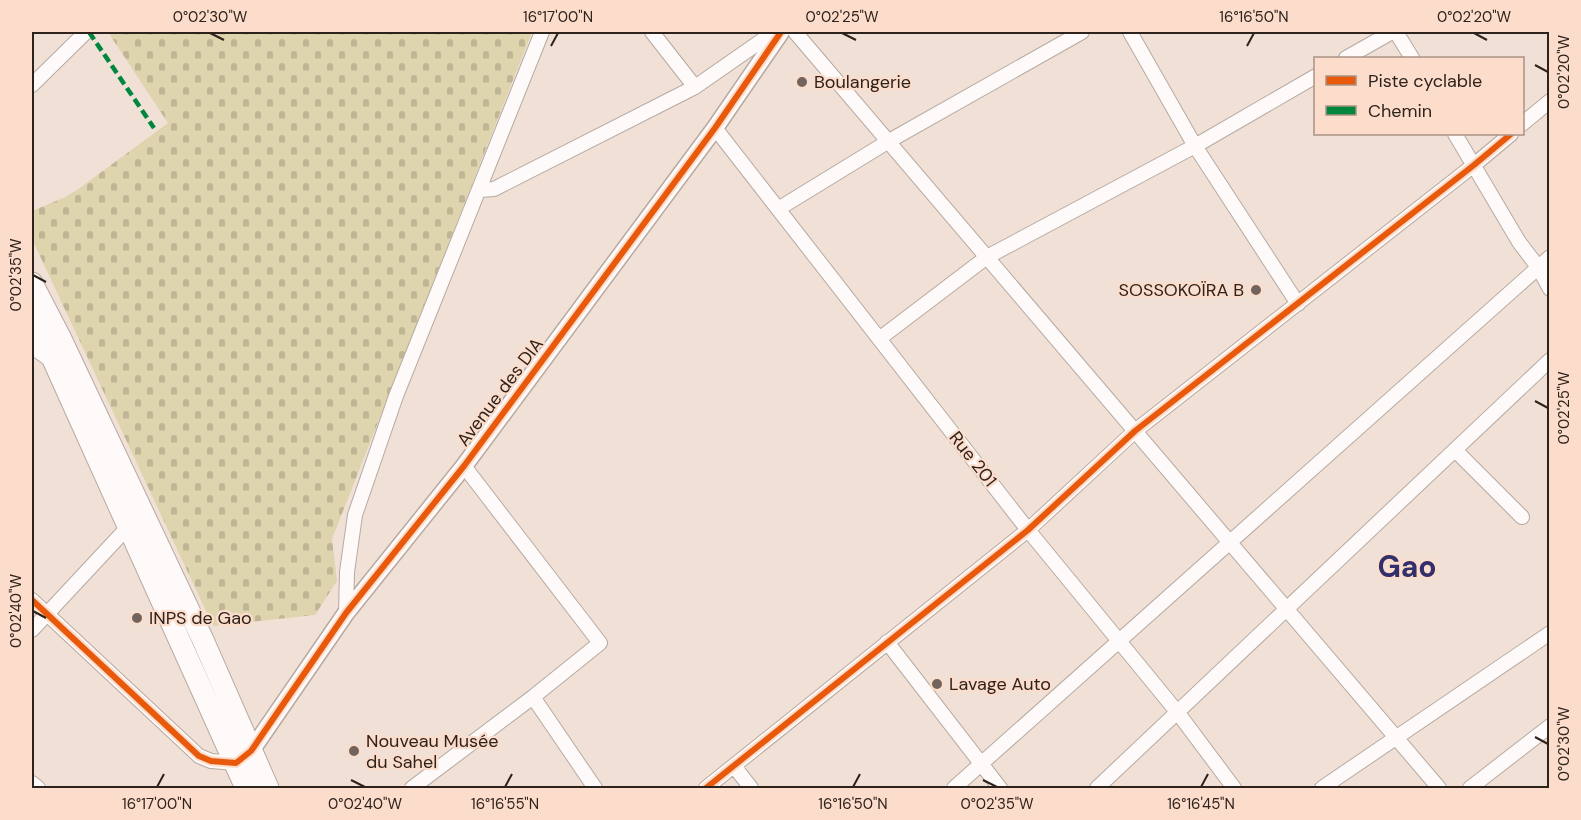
<svg xmlns="http://www.w3.org/2000/svg" width="1581" height="820" font-family="'DM Sans',sans-serif">
  <style>
    .cemetery { fill: url(#cemetery-stones) }
    .lines { fill: none; stroke-linecap: round; stroke-linejoin: round }
    .minor-casing { stroke: #b6aaa2; stroke-width: 16 }
    .tertiary-casing { stroke: #b6aaa2; stroke-width: 19 }
    .primary-casing { stroke: #b6aaa2; stroke-width: 23 }
    .minor { stroke: #fdfaf9; stroke-width: 14 }
    .tertiary { stroke: #fdfaf9; stroke-width: 16 }
    .primary { stroke: #fdfaf9; stroke-width: 21 }
    .quiet { stroke: #00873e; stroke-width: 4.5; stroke-dasharray: 9 4.5; stroke-linecap: butt }
    .cycleway-casing { stroke: #fcddcb; stroke-width: 10 }
    .cycleway { stroke: #e8590c; stroke-width: 6 }
    .ticks { fill: none; stroke: #2e221c; stroke-width: 2 }
    .poi-dot { fill: #72645d; stroke: #fcddcb; stroke-width: 2 }
    .labels { text-anchor: middle; dominant-baseline: central; stroke-width: 4.5; stroke-linejoin: round; paint-order: stroke }
    .poi-label { font-size: 18px; fill: #2e221c; stroke: #fcddcb; text-anchor: start }
    .street-label { font-size: 18px; fill: #2e221c; stroke: #fcddcb }
    .town-label { font-size: 30px; font-weight: bold; fill: #322f6a; stroke: #fcddcb }
    .neatline { fill: none; stroke: #2e221c; stroke-width: 2 }
    .ticks-label { font-size: 15px; text-anchor: middle; fill: #2e221c }
  </style>
  <defs>
    <pattern id="cemetery-stones" width="16" height="16" patternUnits="userSpaceOnUse" patternTransform="scale(1.5)"><rect width="16" height="16" fill="#ded4ae"/><path d="M2 7V4a2 2 0 0 1 4 0v3zM10 15v-3a2 2 0 0 1 4 0v3z" fill="#bfb695"/></pattern>
  </defs>
  <rect width="100%" height="100%" fill="#f1e0d6"/>
  <!-- cemetery -->
  <path class="cemetery" d="M108,32H532L332,539L337,581L315,615L213,626L32,239V211L63,198L77,190L168,123Z"/>
  <g class="lines">
    <!-- minor casing -->
    <g class="minor-casing">
      <path id="minor" d="M652,32L695,87
        M795,32L1439,788
        M1130,32L1195,146L1298,304
        M1396,32L1412,58
        M1346,58L1392,32
        M32,85L86,32
        M1522,124L1550,101
        M715,128L1028,530L1178,713L1234,788
        M1455,134L1519,242L1538,267L1550,289
        M480,190L494,189L695,87L774,32
        M778,209L889,141L1082,32
        M879,339L987,257L1195,146L1316,76
        M32,347L52,361
        M1455,450L1522,517
        M32,600L199,756L211,761L236,763
        M346,613L347,572L355,515L396,396L542,32
        M32,630L128,527
        M887,642L1000,788
        M533,697L595,788
        M734,766L751,788
        M32,783L38,788
        M412,788L533,697L600,643L464,466
        M706,788L1028,530L1135,431L1474,165L1511,134
        M954,788L1550,257
        M1097,788L1550,360
        M1322,788L1550,633
        M1470,788L1550,726"/>
    </g>
    <!-- tertiary casing -->
    <g class="tertiary-casing">
      <path id="tertiary" d="M244,757L251,751L346,613L464,466L715,128L781,32"/>
    </g>
    <!-- primary casing -->
    <g class="primary-casing">
      <path id="primary" d="M32,283L60,337L203,640L268,788
        M32,313L246,788"/>
    </g>
    <!-- minor -->
    <use href="#minor" class="minor"/>
    <!-- tertiary -->
    <use href="#tertiary" class="tertiary"/>
    <!-- primary -->
    <use href="#primary" class="primary"/>
    <!-- quiet -->
    <path class="quiet" d="M89,32L154,128"/>
    <!-- cycleway casing -->
    <g class="cycleway-casing">
      <path id="cycleway" d="M32,600L199,756L211,761L236,763L251,751L346,613L464,466L715,128L781,32
        M706,788L1028,530L1135,431L1474,165L1511,134"/>
    </g>
    <!-- cycleway -->
    <use href="#cycleway" class="cycleway"/>
  </g>
  <!-- ticks -->
  <path class="ticks" d="M210,33L224,40M842,33L856,40M1474,33L1487,40M551,46L558,33M1247,46L1254,33M1535,65L1548,72M33,275L46,282M1535,401L1548,408M33,611L46,618M1535,737L1548,744M351,780L365,787M983,780L997,787M157,787L164,774M505,787L512,774M853,787L860,774M1201,787L1208,774"/>
  <!-- markers -->
  <g class="poi-dot">
    <circle cx="802" cy="82" r="6"/>
    <circle cx="1256" cy="290" r="6"/>
    <circle cx="137" cy="618" r="6"/>
    <circle cx="937" cy="684" r="6"/>
    <circle cx="354" cy="751" r="6"/>
  </g>
  <g class="labels">
    <!-- poi labels -->
    <g class="poi-label">
      <text x="814" y="82">Boulangerie</text>
      <text x="1244" y="290" text-anchor="end">SOSSOKOÏRA B</text>
      <text x="149" y="618">INPS de Gao</text>
      <text x="949" y="684">Lavage Auto</text>
      <text x="366" y="741">Nouveau Musée<tspan x="366" dy="21">du Sahel</tspan></text>
    </g>
    <!-- street labels -->
    <g class="street-label">
      <text transform="translate(500 392) rotate(-53)">Avenue des DIA</text>
      <text transform="translate(973 459) rotate(52)">Rue 201</text>
    </g>
    <!-- town labels -->
    <g class="town-label">
      <text x="1407" y="566">Gao</text>
    </g>
  </g>
  <!-- border -->
  <rect width="1581" height="820" fill="none" stroke="#fcddcb" stroke-width="66"/>
  <!-- legend -->
  <rect x="1314" y="57" width="210" height="78" fill="#fcddcb" stroke="#aa9285" stroke-width="1.5"/>
  <rect x="1326" y="76" width="30" height="9" fill="#e8590c" stroke="#aa9285" stroke-width="1.5"/>
  <text x="1368" y="87" font-size="18" fill="#2e221c">Piste cyclable</text>
  <rect x="1326" y="106" width="30" height="9" fill="#00873e" stroke="#aa9285" stroke-width="1.5"/>
  <text x="1368" y="117" font-size="18" fill="#2e221c">Chemin</text>
  <rect x="33" y="33" width="1515" height="754" class="neatline"/>
  <g class="ticks-label">
    <text x="210" y="22">0°02'30"W</text>
    <text x="558" y="22">16°17'00"N</text>
    <text x="842" y="22">0°02'25"W</text>
    <text x="1254" y="22">16°16'50"N</text>
    <text x="1474" y="22">0°02'20"W</text>
    <text transform="translate(1564 72) rotate(-90)" y="5">0°02'20"W</text>
    <text transform="translate(16 275) rotate(-90)" y="5">0°02'35"W</text>
    <text transform="translate(1564 408) rotate(-90)" y="5">0°02'25"W</text>
    <text transform="translate(16 611) rotate(-90)" y="5">0°02'40"W</text>
    <text transform="translate(1564 744) rotate(-90)" y="5">0°02'30"W</text>
    <text x="157" y="809">16°17'00"N</text>
    <text x="365" y="809">0°02'40"W</text>
    <text x="505" y="809">16°16'55"N</text>
    <text x="853" y="809">16°16'50"N</text>
    <text x="997" y="809">0°02'35"W</text>
    <text x="1201" y="809">16°16'45"N</text>
  </g>
</svg>
